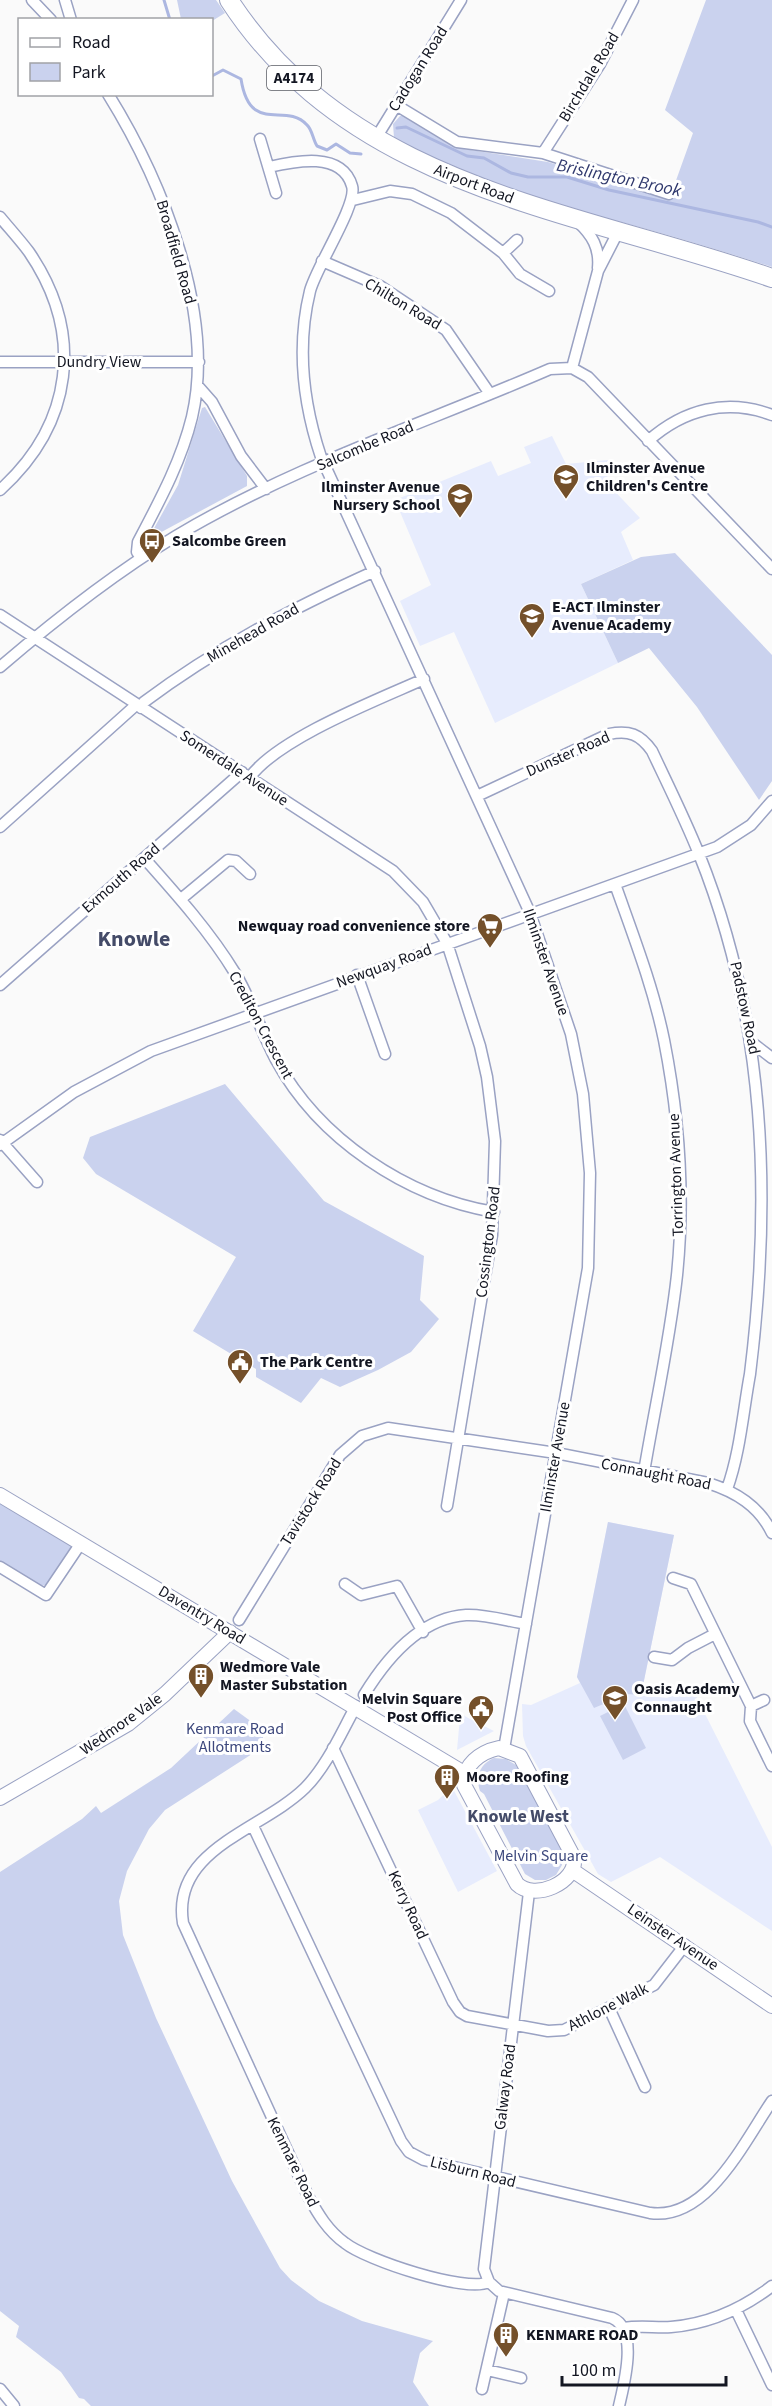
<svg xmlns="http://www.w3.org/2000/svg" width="772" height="2406" font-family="'Source Sans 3',sans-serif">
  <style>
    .built { fill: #e7ecfd }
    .green { fill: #cad2ee }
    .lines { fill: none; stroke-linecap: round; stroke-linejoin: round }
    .stream { stroke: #acb7e1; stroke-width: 3 }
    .minor-casing { stroke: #9aa2c3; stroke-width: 13 }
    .tertiary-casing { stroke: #9aa2c3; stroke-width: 16 }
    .trunk-casing { stroke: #9aa2c3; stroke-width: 20 }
    .minor { stroke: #fff; stroke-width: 10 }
    .tertiary { stroke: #fff; stroke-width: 14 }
    .trunk { stroke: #fff; stroke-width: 18 }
    .labels { text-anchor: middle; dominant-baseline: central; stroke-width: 6; stroke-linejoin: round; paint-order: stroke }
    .shield { fill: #fff; stroke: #5a5c64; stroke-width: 1.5 }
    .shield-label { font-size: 15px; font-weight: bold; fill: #131622 }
    .street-label { font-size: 16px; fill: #131622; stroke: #fff }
    .poi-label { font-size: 16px; font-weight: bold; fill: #131622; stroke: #fff; text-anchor: start }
    .park-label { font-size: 16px; fill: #3d487d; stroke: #fff }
    .water-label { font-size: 18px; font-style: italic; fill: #30396d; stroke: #fff }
    .neighbourhood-label { font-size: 18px; font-weight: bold; fill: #444b68; stroke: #fff }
    .district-label { font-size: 22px; font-weight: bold; fill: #444b68; stroke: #fff }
  </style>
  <rect width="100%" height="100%" fill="#fafafa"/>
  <!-- built -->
  <path class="built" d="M552,436L566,464L608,460L607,483L640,518L621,532L633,560L581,584L618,663L495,723L454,632L420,646L400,601L431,585L395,500L491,461L498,476L531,463L524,447Z
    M608,1522L674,1535L641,1695L667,1698L691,1686L772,1847V1931L660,1857L611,1882L598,1874L526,1746L523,1736L522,1704L531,1705L580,1683L577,1677Z
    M463,1715L470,1719L494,1731L457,1750L460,1717Z
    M452,1787L497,1871L458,1892L418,1810L438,1800Z"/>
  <!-- green -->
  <path class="green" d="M177,0H216L225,13L212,21L181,19Z
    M706,0H772V267C717,249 662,233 606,218C537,200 453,180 394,138L393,124L400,116L404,115L464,149L548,162L669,200L693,133L665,110Z
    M205,407L247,476V486L154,536L152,532L178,485L202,408Z
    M675,553L772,655V781L759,800L697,707L649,648L618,663L581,584L641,557Z
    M225,1084L324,1201L424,1256L420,1300L439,1319L411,1352L378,1370L340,1387L321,1378L301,1403L256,1377V1369L193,1331L236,1257L96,1174L83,1158L90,1137Z
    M0,1503L73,1545L49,1585L37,1586L0,1563Z
    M608,1522L674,1535L641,1695L627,1694L594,1708L577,1677Z
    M624,1704L646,1748L623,1760L600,1716Z
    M234,1709L263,1730V1744L252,1754L165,1810L149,1829L127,1871L119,1901L123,1935L156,2018L232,2181L280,2268L291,2280L319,2301L362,2321L433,2341L420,2353L413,2382L429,2406H91L84,2399L79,2398L61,2372L16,2337L19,2326L0,2311V1872L82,1819L96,1806L101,1813L171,1768Z
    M494,1758L506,1759L516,1765L561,1848L562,1865L556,1875L546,1880H535L525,1874L484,1794L480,1791C475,1776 480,1764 494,1758Z"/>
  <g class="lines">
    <!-- stream -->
    <path class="stream" d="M164,0L170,20
      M212,76L223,70L241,79C250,136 285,101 307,125C312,129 313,140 317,146L327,150L336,144L350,153L361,154
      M397,128L406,127L467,156L484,158L511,173L528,177H567L609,190L758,222L772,227"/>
    <!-- minor casing -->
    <g class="minor-casing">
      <path id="minor" d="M32,0L51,20
        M65,0L71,20
        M108,94C162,181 216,314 192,417C181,462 159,502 138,542L137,552L141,558
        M396,105L457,142L543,153L669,194
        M376,138L461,0
        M260,139L276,193
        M543,153L600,64L633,0
        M269,167C295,161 342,151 352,186C358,204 316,267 310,291C296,348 303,403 321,457L530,913L571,1034L583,1094L590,1173L588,1268L504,1749
        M353,200L390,191L412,194L451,213L503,253L520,274L549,291
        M0,217C9,228 20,240 29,252C85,334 73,424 0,490
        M578,222C592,235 600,248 598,268
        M503,253L517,240
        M322,261L380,286L446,330L490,394
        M0,362H199
        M572,368L598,271L618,232
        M197,385L212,402L241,456L266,489
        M648,441C684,409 727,398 772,415
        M0,615L393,871L423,902L447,943L480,1046L487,1077L495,1141L492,1235L447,1506
        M0,667C56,619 113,574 176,536C293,466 426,423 550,369L572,368L588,377L772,569
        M141,708L144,702C216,648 293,608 375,571
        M250,777C279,738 377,700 424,679
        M477,796L609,734C629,730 640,734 652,751C668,785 685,819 699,854C766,1021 772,1197 750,1374C743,1412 740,1453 727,1489
        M0,827L136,705
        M144,858C177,895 210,932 235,973C252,1001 261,1032 276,1060C319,1139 406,1197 494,1212
        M615,884C633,935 653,986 664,1040C679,1116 685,1197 677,1275C670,1340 655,1406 644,1472
        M181,899L228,860L236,861L250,874
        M357,975L385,1054
        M0,985L242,772
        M755,1045L772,1058
        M0,1140L37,1182
        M0,1145L74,1092L151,1051L717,847L751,825L772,801
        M0,1567L46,1595L81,1543
        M673,1578L691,1584L751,1706L750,1721L772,1766
        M345,1584L361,1595L397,1586L423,1632
        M239,1620L340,1455L362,1436L388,1428L556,1453L708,1483C736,1492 759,1506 772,1533
        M654,1657L672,1660L688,1648L715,1634
        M364,1695C386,1659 420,1618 466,1615C486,1614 507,1621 526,1624
        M356,1706C341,1733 327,1766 305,1788C262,1830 171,1849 183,1923L308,2196C318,2214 328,2231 345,2243C366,2260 466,2293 489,2282
        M751,1706L764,1700
        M333,1748L453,2002L460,2012L467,2016L548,2031L564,2030L654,1985L685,1945
        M253,1826L401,2141L409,2152L424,2160L650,2213C707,2221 744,2142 772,2101
        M529,1892L484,2269L489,2282L499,2291L612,2318C639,2329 624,2384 619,2406
        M609,2008L645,2087
        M736,2310L772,2385
        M624,2328C640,2325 655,2328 671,2327C708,2324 742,2309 772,2286
        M487,2370L521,2378
        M0,2389L14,2406
        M482,2389L504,2293"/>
    </g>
    <!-- tertiary casing -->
    <g class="tertiary-casing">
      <path id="tertiary" d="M0,1495L464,1773
        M499,1748L520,1756L574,1858C577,1883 534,1901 517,1884L464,1785C463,1765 480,1752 499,1748Z
        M0,1798L128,1724L165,1694L230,1632
        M572,1870L772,2006"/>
    </g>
    <!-- trunk casing -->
    <g class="trunk-casing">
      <path id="trunk" d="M229,0C352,189 577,210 772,278"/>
    </g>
    <!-- minor -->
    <use href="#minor" class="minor"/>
    <!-- tertiary -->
    <use href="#tertiary" class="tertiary"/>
    <!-- trunk -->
    <use href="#trunk" class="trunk"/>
  </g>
  <!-- icons -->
  <defs>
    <g id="school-pin" transform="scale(1.35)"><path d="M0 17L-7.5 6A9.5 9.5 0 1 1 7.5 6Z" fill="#74502a" stroke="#fff"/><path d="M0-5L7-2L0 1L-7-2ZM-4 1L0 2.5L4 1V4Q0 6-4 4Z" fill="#fff"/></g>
    <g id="bus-pin" transform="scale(1.35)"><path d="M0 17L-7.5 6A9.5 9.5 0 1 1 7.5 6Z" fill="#74502a" stroke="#fff"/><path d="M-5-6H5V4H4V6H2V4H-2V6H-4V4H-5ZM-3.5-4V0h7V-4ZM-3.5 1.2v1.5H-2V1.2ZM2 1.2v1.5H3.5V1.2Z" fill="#fff"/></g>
    <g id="supermarket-pin" transform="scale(1.35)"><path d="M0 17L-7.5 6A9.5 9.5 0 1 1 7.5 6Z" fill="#74502a" stroke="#fff"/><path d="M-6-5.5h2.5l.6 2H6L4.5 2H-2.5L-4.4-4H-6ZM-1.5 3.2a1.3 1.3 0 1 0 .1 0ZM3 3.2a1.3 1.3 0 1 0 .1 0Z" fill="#fff"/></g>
    <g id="civic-pin" transform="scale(1.35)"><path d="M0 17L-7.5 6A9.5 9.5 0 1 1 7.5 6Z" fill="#74502a" stroke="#fff"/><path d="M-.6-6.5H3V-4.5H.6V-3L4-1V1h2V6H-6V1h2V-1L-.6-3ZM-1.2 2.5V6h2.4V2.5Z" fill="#fff"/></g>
    <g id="building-pin" transform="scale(1.35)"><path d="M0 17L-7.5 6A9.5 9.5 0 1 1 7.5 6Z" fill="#74502a" stroke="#fff"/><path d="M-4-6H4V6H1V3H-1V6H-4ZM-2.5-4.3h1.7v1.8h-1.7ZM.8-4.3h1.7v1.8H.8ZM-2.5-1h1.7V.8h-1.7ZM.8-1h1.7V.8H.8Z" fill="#fff"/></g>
  </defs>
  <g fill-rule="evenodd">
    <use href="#school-pin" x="566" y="477"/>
    <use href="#school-pin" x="460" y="496"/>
    <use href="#bus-pin" x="152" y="541"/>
    <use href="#school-pin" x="532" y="616"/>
    <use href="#supermarket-pin" x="490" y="926"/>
    <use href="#civic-pin" x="240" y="1362"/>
    <use href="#building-pin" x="201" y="1676"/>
    <use href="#school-pin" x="615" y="1698"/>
    <use href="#civic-pin" x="481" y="1708"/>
    <use href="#building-pin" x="447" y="1777"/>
    <use href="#building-pin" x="506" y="2335"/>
  </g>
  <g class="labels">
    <!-- shield labels -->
    <rect class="shield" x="267" y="66" width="54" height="24" rx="4.5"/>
    <g class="shield-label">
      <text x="294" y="78">A4174</text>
    </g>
    <!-- street labels -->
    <g class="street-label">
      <text transform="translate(418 69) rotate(-58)">Cadogan Road</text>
      <text transform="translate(589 77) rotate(-59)">Birchdale Road</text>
      <text transform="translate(474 184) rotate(21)">Airport Road</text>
      <text transform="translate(176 252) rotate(74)">Broadfield Road</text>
      <text transform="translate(403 304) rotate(31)">Chilton Road</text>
      <text x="99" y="362">Dundry View</text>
      <text transform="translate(365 446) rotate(-23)">Salcombe Road</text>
      <text transform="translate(253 633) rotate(-30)">Minehead Road</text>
      <text transform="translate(568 754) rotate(-24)">Dunster Road</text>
      <text transform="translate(234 768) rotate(33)">Somerdale Avenue</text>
      <text transform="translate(121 878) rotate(-41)">Exmouth Road</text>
      <text transform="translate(546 962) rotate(71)">Ilminster Avenue</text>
      <text transform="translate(384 966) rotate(-20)">Newquay Road</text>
      <text transform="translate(745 1008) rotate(78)">Padstow Road</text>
      <text transform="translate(261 1025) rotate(62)">Crediton Crescent</text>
      <text transform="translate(676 1175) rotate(-92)">Torrington Avenue</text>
      <text transform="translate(488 1242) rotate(-83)">Cossington Road</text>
      <text transform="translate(555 1457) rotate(-80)">Ilminster Avenue</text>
      <text transform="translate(656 1474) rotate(11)">Connaught Road</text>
      <text transform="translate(311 1502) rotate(-58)">Tavistock Road</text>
      <text transform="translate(202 1615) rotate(31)">Daventry Road</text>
      <text transform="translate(121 1724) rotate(-35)">Wedmore Vale</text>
      <text transform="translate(408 1905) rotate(65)">Kerry Road</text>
      <text transform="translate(673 1937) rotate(34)">Leinster Avenue</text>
      <text transform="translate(608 2007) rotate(-27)">Athlone Walk</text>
      <text transform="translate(505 2087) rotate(-83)">Galway Road</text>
      <text transform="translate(293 2162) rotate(64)">Kenmare Road</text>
      <text transform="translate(473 2172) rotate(14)">Lisburn Road</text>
    </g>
    <!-- poi labels -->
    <g class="poi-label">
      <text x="586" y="468">Ilminster Avenue<tspan x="586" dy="18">Children's Centre</tspan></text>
      <text x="440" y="487" text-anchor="end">Ilminster Avenue<tspan x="440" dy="18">Nursery School</tspan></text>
      <text x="172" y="541">Salcombe Green</text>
      <text x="552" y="607">E-ACT Ilminster<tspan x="552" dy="18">Avenue Academy</tspan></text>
      <text x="470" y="926" text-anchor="end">Newquay road convenience store</text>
      <text x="260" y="1362">The Park Centre</text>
      <text x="220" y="1667">Wedmore Vale<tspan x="220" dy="18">Master Substation</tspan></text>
      <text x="634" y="1689">Oasis Academy<tspan x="634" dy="18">Connaught</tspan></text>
      <text x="462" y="1699" text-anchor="end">Melvin Square<tspan x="462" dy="18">Post Office</tspan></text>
      <text x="466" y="1777">Moore Roofing</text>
      <text x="526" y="2335">KENMARE ROAD</text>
    </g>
    <!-- park labels -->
    <g class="park-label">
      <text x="235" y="1729">Kenmare Road<tspan x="235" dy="18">Allotments</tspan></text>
      <text x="541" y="1856">Melvin Square</text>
    </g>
    <!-- water labels -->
    <g class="water-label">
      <text transform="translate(619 178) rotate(12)">Brislington Brook</text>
    </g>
    <!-- neighbourhood labels -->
    <g class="neighbourhood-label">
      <text x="518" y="1816">Knowle West</text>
    </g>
    <!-- district labels -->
    <g class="district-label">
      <text x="134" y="939">Knowle</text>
    </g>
  </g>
  <!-- legend -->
  <rect x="18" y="18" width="195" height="78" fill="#ffffff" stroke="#a1a2a7" stroke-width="1.5"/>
  <rect x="30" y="38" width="30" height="9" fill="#ffffff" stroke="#a1a2a7" stroke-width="1.5"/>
  <text x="72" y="48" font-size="18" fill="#131622">Road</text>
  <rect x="30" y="63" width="30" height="18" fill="#cad2ee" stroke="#a1a2a7" stroke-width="1.5"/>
  <text x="72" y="78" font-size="18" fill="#131622">Park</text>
  <!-- scale -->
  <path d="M562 2376v9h164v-9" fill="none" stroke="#131622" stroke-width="3"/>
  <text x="571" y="2376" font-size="18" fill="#131622" stroke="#ffffff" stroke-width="4.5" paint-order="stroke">100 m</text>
</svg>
